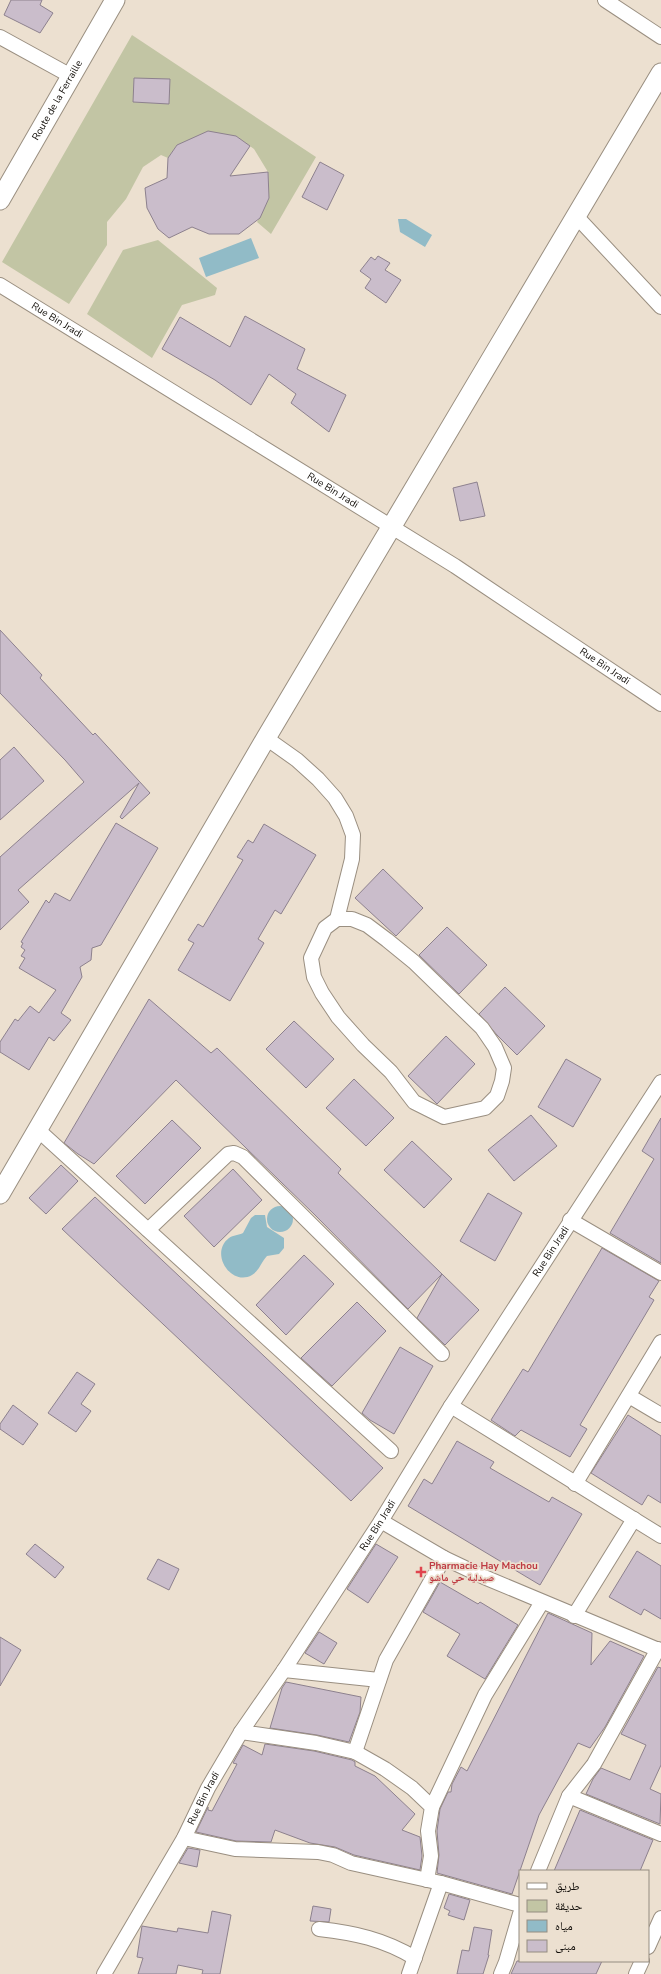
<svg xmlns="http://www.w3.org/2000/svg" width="661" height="1974" font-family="'Nunito Sans','Noto Naskh Arabic',sans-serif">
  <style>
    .green { fill: #c2c5a4 }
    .water { fill: #91bbc7 }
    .building { fill: #cabdcb; stroke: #8d818e }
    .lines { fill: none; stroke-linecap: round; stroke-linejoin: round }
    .street-casing { stroke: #9a8f81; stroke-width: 16 }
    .secondary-casing { stroke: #9a8f81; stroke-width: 21 }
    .street { stroke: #fff; stroke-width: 14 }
    .secondary { stroke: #fff; stroke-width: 19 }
    .health-dot { fill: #e0444e; stroke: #ece0d0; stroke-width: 1.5 }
    .labels { text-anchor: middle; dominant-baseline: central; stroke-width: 3.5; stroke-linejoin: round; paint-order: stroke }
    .street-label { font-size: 10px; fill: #110d08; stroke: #ece0d0 }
    .health-label { font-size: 10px; font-weight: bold; fill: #be3a42; stroke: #ece0d0; text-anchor: start }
  </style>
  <rect width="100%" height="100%" fill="#ece0d0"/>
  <!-- green -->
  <path class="green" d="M132,35L316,157L271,234L257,222L269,198L268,172L254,149L236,136L177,145L168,158L161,155L143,167L126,199L107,222V245L69,304L2,262Z
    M158,240L217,288L215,295L182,305L152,358L87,314L123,250Z"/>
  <!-- water -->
  <path class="water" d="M398,219H406L432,235L425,247L400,232Z
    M251,238L259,258L206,277L199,258Z
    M267 1219a13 13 0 1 1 26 0a13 13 0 1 1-26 0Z
    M255,1215H265L267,1227L284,1238V1248L279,1254L267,1256C261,1262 260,1270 252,1275C231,1287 209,1253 229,1238C233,1235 239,1235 243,1233L251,1218Z"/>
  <!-- building -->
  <path class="building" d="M11,0H42L40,5L53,13L40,33L4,15Z
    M134,78L170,79L169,104L133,102Z
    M208,131L236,136L250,146L230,176L268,172L269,198L260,218L239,234H209L192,227L169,238L158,229L147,208L145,188L167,178L168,158L177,145Z
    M320,162L344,175L327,210L302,197Z
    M378,256L390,263L385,270L401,280L386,303L365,288L371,279L360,271L371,257L375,260Z
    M245,316L305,349L297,369L346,395L329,432L291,403L296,394L269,374L251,405L215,380L162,349L180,317L230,347Z
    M477,482L485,516L460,521L453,488Z
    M0,630L42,675L40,678L93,735L95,733L150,793L122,819L120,817L139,783L18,890L29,902L0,930V857L84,782L65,760L0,693Z
    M14,747L44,781L0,820V760Z
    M116,823L158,848L101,945L92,948L91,960L80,967L82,977L61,1013L71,1020L54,1041L49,1037L29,1070L0,1052V1042L15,1019L18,1021L30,1006L39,1013L56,990L19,968L25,958L21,956L25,950L21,947L23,943L21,942L46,900L49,903L55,893L70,901Z
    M264,824L316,855L281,914L275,910L258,939L264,943L230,1001L178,970L194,943L188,940L198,924L203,927L243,860L237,857L248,840L253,843Z
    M383,869L423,908L396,936L355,898Z
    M447,927L487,965L459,994L419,955Z
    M505,987L545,1026L517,1055L497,1035L479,1014Z
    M149,999L211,1053L217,1048L341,1169L338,1173L442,1274L408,1309L315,1215L176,1080L94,1164L78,1154L64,1143Z
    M294,1021L334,1059L306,1088L266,1049Z
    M446,1036L475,1064L437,1104L408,1076Z
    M566,1059L601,1079L573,1127L538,1107Z
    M354,1079L394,1118L366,1146L326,1108Z
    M531,1115L557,1146L514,1181L488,1150Z
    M661,1118V1263L610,1233L654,1159L642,1151Z
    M172,1120L201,1148L145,1204L116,1176Z
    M412,1141L452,1179L424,1208L384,1170Z
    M61,1165L78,1181L46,1214L29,1198Z
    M233,1169L262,1200L214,1247L184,1216Z
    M488,1193L522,1213L495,1261L460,1241Z
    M95,1197L383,1468L351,1501L62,1229Z
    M602,1248L659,1281L649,1297L654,1300L580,1425L587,1429L570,1457L521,1430L515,1436L491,1420L523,1369L528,1372Z
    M304,1255L334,1284L286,1335L256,1305Z
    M442,1274L479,1310L445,1345L417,1318Z
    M357,1302L386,1331L332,1386L301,1358Z
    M400,1347L433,1366L394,1434L370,1420L362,1413Z
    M77,1372L95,1384L81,1404L91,1411L76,1432L48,1413Z
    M13,1405L38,1424L23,1445L0,1429V1424Z
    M628,1415L661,1436V1503L648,1495L642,1505L591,1473Z
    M457,1441L494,1462L490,1468L549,1502L552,1497L582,1514L540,1585L408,1506L424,1479L432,1484Z
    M35,1544L64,1567L55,1578L26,1554Z
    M376,1544L398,1557L368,1603L347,1589Z
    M637,1551L661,1566V1619L644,1609L641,1615L609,1597Z
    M158,1559L179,1569L169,1590L147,1579Z
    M440,1582L478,1604L480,1602L518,1625L485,1679L447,1656L460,1634L423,1612Z
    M548,1613L592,1633L591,1665L610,1641L644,1656L605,1727L590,1748L578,1743L539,1815L512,1894L437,1873L439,1855L437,1831L440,1809L448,1792H451L452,1784L461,1767L467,1771Z
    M319,1632L337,1643L324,1664L305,1653Z
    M0,1637L21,1650L0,1686Z
    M658,1667L661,1668V1765L650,1789L661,1794L660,1824L586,1794L593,1779L601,1768L630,1780L646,1745L621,1734Z
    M286,1682L361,1697L360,1712L349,1742L317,1735L270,1728L282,1688Z
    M265,1744L314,1751L352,1760L355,1762V1766L375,1776L415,1814L402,1830L420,1837L422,1856L420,1870L354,1855L335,1847L310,1843L275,1830L271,1842L236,1841L196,1832L208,1807V1810L212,1811L237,1764L233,1763L243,1745L262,1755Z
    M580,1810L653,1840L640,1871H554Z
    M188,1848L200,1850L197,1867L179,1863Z
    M449,1894L470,1900L464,1920L448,1915L450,1911L444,1908Z
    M313,1906L331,1909L329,1922L310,1921Z
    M212,1911L231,1915L220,1974H202L203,1970L178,1965L176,1974H138L143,1958L137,1957L142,1926L177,1932L178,1928L208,1933Z
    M474,1927L492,1930L488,1955H489L483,1974H457L462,1950L469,1951Z
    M517,1961H602L596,1974H511Z"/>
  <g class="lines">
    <!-- street casing -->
    <g class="street-casing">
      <g id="street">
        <path d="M605,0L661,37"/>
        <path d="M0,37L71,76"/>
        <path d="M577,217L661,307"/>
        <path id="s1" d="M0,285L455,566L661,704"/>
        <path d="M266,738L297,760L318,779L335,798L346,816L353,835L352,859L337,919L325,928L311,958L314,977L322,993L338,1017L363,1045L391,1072L414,1102L444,1117L485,1108L497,1096L502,1081L504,1068L495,1047L482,1028L414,962L387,940L367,925L352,919H337"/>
        <path d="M38,1130L391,1451"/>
        <path d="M570,1220L661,1273"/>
        <path d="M148,1230L228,1154L234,1153L243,1157L442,1354"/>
        <path d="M629,1396L661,1415"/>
        <path d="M451,1406L661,1536"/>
        <path d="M575,1484L661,1342"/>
        <path d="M381,1521L444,1558L484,1577L661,1651"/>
        <path d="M574,1616L634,1519"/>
        <path d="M284,1670L379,1680"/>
        <path d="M241,1732L316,1743L355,1752L385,1769L412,1788L432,1807L428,1831L431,1856L427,1880"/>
        <path d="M355,1752L386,1660L444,1558"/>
        <path d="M569,1796L661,1834"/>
        <path d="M432,1807L485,1695L542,1602"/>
        <path d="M184,1838L235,1849L318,1852L333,1855L351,1863L441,1883L520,1905"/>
        <path d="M538,1871L569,1796L594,1764L658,1649"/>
        <path d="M319,1929C355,1933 383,1939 415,1958"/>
        <path d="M648,1947L661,1918"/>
        <path id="s2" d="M104,1974L184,1838L208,1788L241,1732L284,1670L381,1521L451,1406L661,1082"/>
        <path d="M409,1974L441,1883"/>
        <path d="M501,1974L506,1962L520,1914"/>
        <path d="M636,1974L642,1961"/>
      </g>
    </g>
    <!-- secondary casing -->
    <g class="secondary-casing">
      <g id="secondary">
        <path id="s3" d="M0,200L115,0"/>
        <path d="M0,1194L266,738L661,73"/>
      </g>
    </g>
    <!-- street -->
    <use href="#street" class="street"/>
    <!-- secondary -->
    <use href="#secondary" class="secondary"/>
  </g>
  <!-- markers -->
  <path class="health-dot" d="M419 1566h4v4h4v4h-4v4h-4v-4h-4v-4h4z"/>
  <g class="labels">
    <!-- street labels -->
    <g class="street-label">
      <text stroke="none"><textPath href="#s3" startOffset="115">Route de la Ferraille</textPath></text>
      <text stroke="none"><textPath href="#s1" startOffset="67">Rue Bin Jradi</textPath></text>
      <text stroke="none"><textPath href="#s1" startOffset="391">Rue Bin Jradi</textPath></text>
      <text stroke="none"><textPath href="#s1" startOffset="715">Rue Bin Jradi</textPath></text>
      <text stroke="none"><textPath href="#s2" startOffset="850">Rue Bin Jradi</textPath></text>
      <text stroke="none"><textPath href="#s2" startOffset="526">Rue Bin Jradi</textPath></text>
      <text stroke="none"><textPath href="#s2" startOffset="202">Rue Bin Jradi</textPath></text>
    </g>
    <!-- health labels -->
    <g class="health-label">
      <text x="429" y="1566">Pharmacie Hay Machou<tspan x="429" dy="12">صيدلية حي ماشو</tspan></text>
    </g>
  </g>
  <!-- legend -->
  <rect x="519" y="1870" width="130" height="92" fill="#ece0d0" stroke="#948c80"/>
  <rect x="527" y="1883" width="20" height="6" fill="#ffffff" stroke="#948c80"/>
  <text x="555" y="1890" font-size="12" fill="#110d08">طريق</text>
  <rect x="527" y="1900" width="20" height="12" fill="#c2c5a4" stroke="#948c80"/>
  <text x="555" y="1910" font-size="12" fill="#110d08">حديقة</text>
  <rect x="527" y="1920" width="20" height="12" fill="#91bbc7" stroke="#948c80"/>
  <text x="555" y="1930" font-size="12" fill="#110d08">مياه</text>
  <rect x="527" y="1940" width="20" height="12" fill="#cabdcb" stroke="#948c80"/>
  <text x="555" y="1950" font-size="12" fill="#110d08">مبنى</text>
</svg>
